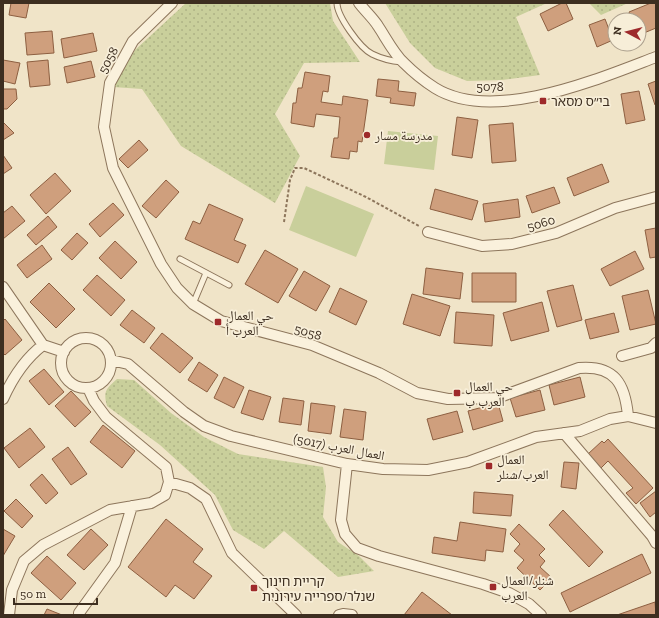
<svg xmlns="http://www.w3.org/2000/svg" width="659" height="618" font-family="'Zilla Slab','Noto Naskh Arabic','Noto Sans Hebrew',serif">
  <style>
    .grass { fill: url(#grass-dots) }
    .pitch { fill: #c9cf9b }
    .building { fill: #cf9f7d; stroke: #8d5f41 }
    .lines { fill: none; stroke-linecap: round; stroke-linejoin: round }
    .service-casing { stroke: #8d765c; stroke-width: 7 }
    .minor-casing { stroke: #8d765c; stroke-width: 12 }
    .path { stroke: #8d765c; stroke-width: 2; stroke-dasharray: 3 2; stroke-linecap: butt }
    .service { stroke: #faf1dc; stroke-width: 5 }
    .minor { stroke: #faf1dc; stroke-width: 10 }
    .poi-dot { fill: #9e2a2b; stroke: #f7eed8; stroke-width: 1.5 }
    .labels { text-anchor: middle; dominant-baseline: central; stroke-width: 3.5; stroke-linejoin: round; paint-order: stroke }
    .street-label { font-size: 13px; fill: #3d2e20; stroke: #f7eed8 }
    .poi-label { font-size: 13px; fill: #3d2e20; stroke: #f7eed8; text-anchor: start }
  </style>
  <defs>
    <pattern id="grass-dots" width="8" height="8" patternUnits="userSpaceOnUse"><rect width="8" height="8" fill="#c9cf9b"/><path d="M2 2h.1M6 6h.1" fill="none" stroke="#aeb285" stroke-width="1.8" stroke-linecap="round"/></pattern>
  </defs>
  <rect width="100%" height="100%" fill="#f0e4c8"/>
  <!-- grass -->
  <path class="grass" d="M186,3H330L333,21L360,62L304,63L275,114L300,156L275,203L181,146L142,89L113,87L135,50Z
    M385,3H547L516,17L540,75L502,80L467,81L435,68L410,43Z
    M589,3H628L601,15Z
    M117,379L134,380L171,413L204,437L238,454L323,467L326,487L323,517L338,542L359,556L374,571L338,577L284,531L264,549L233,530L215,495L160,445L107,406C103,391 106,389 117,379Z"/>
  <!-- pitch -->
  <path class="pitch" d="M388,131L438,136L434,170L384,164Z
    M306,186L374,214L356,257L289,230Z"/>
  <!-- building -->
  <path class="building" d="M11,3H29L26,18L9,15Z
    M562,3H566L573,19L548,31L540,14Z
    M651,3H656V28L639,35V20H632L629,12Z
    M605,19L613,40L597,47L589,25Z
    M52,31L54,53L27,55L25,33Z
    M93,33L97,51L64,58L61,39Z
    M3,60L20,63L15,84L3,81Z
    M48,60L50,85L30,87L27,62Z
    M91,61L95,77L67,83L64,67Z
    M305,72L330,76L328,92L323,91L321,102L342,105L343,96L368,100L362,142L358,141L357,152L350,151L349,159L331,157L334,138H338L340,117L316,114L314,127L291,123L293,103H296L298,88H302Z
    M378,79L399,81L398,91L416,93L414,106L390,103L391,98L376,96Z
    M656,81V105H655L648,84Z
    M3,89H16L17,99L7,109H3Z
    M639,91L645,120L626,124L621,94Z
    M457,117L478,120L472,158L452,155Z
    M4,123L14,133L3,140V124Z
    M513,123L516,161L492,163L489,125Z
    M139,140L148,150L128,168L119,159Z
    M3,155L12,168L3,174Z
    M602,164L609,182L574,196L567,178Z
    M55,173L71,191L46,214L30,195Z
    M166,180L179,192L156,218L142,206Z
    M554,187L560,203L532,213L526,196Z
    M435,189L478,201L472,220L430,209Z
    M518,199L520,217L485,222L483,204Z
    M113,203L124,215L100,237L89,224Z
    M209,204L243,219L234,240L246,245L238,263L185,239L193,221L200,224Z
    M12,206L25,221L3,239V213Z
    M48,216L57,227L36,245L27,235Z
    M656,228V257L650,258L645,230Z
    M77,233L88,243L72,260L61,250Z
    M115,241L137,262L121,279L99,258Z
    M42,245L52,259L27,278L17,265Z
    M265,250L298,269L278,303L245,284Z
    M635,251L644,269L610,286L601,269Z
    M426,268L463,273L460,299L423,294Z
    M304,271L330,286L316,311L289,296Z
    M472,273H516V302H472Z
    M97,275L125,300L111,316L83,290Z
    M49,283L75,309L56,328L30,302Z
    M573,285L582,320L557,327L547,291Z
    M340,288L367,301L356,325L329,312Z
    M648,290L656,324L630,330L622,296Z
    M412,294L450,306L440,336L403,324Z
    M542,302L549,331L511,341L503,313Z
    M132,310L155,328L144,343L120,325Z
    M456,312L494,315L492,346L454,343Z
    M614,313L619,332L590,339L585,320Z
    M5,319L22,340L5,355L3,353V321Z
    M162,333L193,358L180,373L150,348Z
    M199,362L218,375L207,392L188,380Z
    M44,369L64,392L49,405L29,381Z
    M224,377L244,387L234,408L214,398Z
    M580,377L585,397L554,405L549,385Z
    M249,390L271,397L263,420L241,413Z
    M540,390L545,410L516,417L510,398Z
    M71,391L91,412L75,427L55,406Z
    M283,398L304,401L301,425L279,422Z
    M311,403L335,406L331,434L308,431Z
    M498,403L503,421L473,430L468,411Z
    M344,409L366,412L363,440L340,437Z
    M457,411L463,432L433,440L427,419Z
    M103,425L135,451L122,468L90,442Z
    M30,428L45,447L19,468L4,448Z
    M608,439L653,488L636,504L626,493L633,488L608,461L601,468L588,454L602,441L604,443Z
    M68,447L87,474L71,485L52,459Z
    M564,462L579,463L576,489L561,487Z
    M42,474L58,493L46,504L30,485Z
    M656,491V512L650,517L640,503Z
    M474,492L513,495L511,516L473,513Z
    M16,499L33,516L22,528L4,511Z
    M563,510L603,552L589,567L549,525Z
    M166,519L203,549L193,562L212,576L194,599L175,585L166,597L128,567Z
    M460,522L506,529L503,552L486,550L485,561L432,553L434,537L457,541Z
    M519,524L545,549L539,555L545,561L540,567L552,578L540,590L517,568L524,560L514,551L520,544L510,534Z
    M3,529L15,536L3,556Z
    M91,529L108,545L84,570L67,555Z
    M642,554L651,573L570,612L561,593Z
    M47,556L76,583L61,600L31,573Z
    M422,592L452,615H404Z
    M655,602L656,615H617Z
    M47,609L62,615H44Z"/>
  <g class="lines">
    <!-- service casing -->
    <g class="service-casing">
      <path id="service" d="M337,3C337,16 360,48 372,54C382,59 391,61 402,62
        M180,259L229,285
        M193,304L206,273"/>
    </g>
    <!-- minor casing -->
    <g class="minor-casing">
      <path id="minor" d="M172,3L133,41L110,83L104,127L113,168L161,264L177,288L193,304L221,321L312,345L379,373L417,393L448,399L497,398L579,368C615,365 625,384 628,416
        M359,3C365,11 373,18 378,26C386,38 394,54 404,63C413,72 424,81 435,88C493,124 598,79 656,57
        M428,232L482,246L512,244L556,233L615,208L656,197
        M3,287L43,345L64,352
        M61 363a25 25 0 1 1 50 0a25 25 0 1 1-50 0Z
        M622,356L651,348L656,343
        M111,360L128,364L184,412L204,426L231,436L347,464L383,469L428,470L468,462L536,437L580,431L610,419L628,416L656,423
        M3,399C12,379 26,358 43,345
        M564,433L652,536L656,543
        M347,464L341,520L345,534L357,548L379,556L483,584L509,593L529,604L541,615
        M169,482L190,488L206,499L232,553L296,615
        M79,613L115,563L132,506
        M9,615L12,590L24,561L43,545L110,510L151,503L165,495L169,482L166,467L106,417L94,401L88,388
        M339,615L343,614L352,615"/>
    </g>
    <!-- path -->
    <path class="path" d="M284,222L290,180L295,168H304L366,197L419,226"/>
    <!-- service -->
    <use href="#service" class="service"/>
    <!-- minor -->
    <use href="#minor" class="minor"/>
  </g>
  <!-- markers -->
  <g class="poi-dot">
    <rect x="539" y="97" width="8" height="8" rx="2"/>
    <circle cx="367" cy="135" r="4"/>
    <rect x="214" y="318" width="8" height="8" rx="2"/>
    <rect x="453" y="389" width="8" height="8" rx="2"/>
    <rect x="485" y="462" width="8" height="8" rx="2"/>
    <rect x="489" y="583" width="8" height="8" rx="2"/>
    <rect x="250" y="584" width="8" height="8" rx="2"/>
  </g>
  <g class="labels">
    <!-- street labels -->
    <g class="street-label">
      <text transform="translate(108 60) rotate(-62)">5058</text>
      <text x="490" y="86">5078</text>
      <text transform="translate(541 223) rotate(-16)">5060</text>
      <text transform="translate(308 332) rotate(16)">5058</text>
      <text transform="translate(339 447) rotate(11)">العمال العرب (5017)</text>
    </g>
    <!-- poi labels -->
    <g class="poi-label">
      <text x="551" y="101">בי״ס מסאר</text>
      <text x="375" y="135">مدرسة مسار</text>
      <text x="226" y="315">حي العمال<tspan x="226" dy="15">العرب أ</tspan></text>
      <text x="465" y="386">حي العمال<tspan x="465" dy="15">العرب ب</tspan></text>
      <text x="497" y="459">العمال<tspan x="497" dy="15">العرب/شنلر</tspan></text>
      <text x="501" y="580">شنلر/العمال<tspan x="501" dy="15">العرب</tspan></text>
      <text x="262" y="581">קריית חינוך<tspan x="262" dy="15">שנלר/ספרייה עירונית</tspan></text>
    </g>
  </g>
  <!-- border -->
  <rect width="659" height="618" fill="none" stroke="#3d2e20" stroke-width="8"/>
  <!-- north arrow -->
  <g transform="translate(627 32) rotate(277)"><circle r="19" fill="#f7eed8" stroke="#ada18e"/>
  <path d="M0-3L7 15L0 10L-7 15Z" fill="#9e2a2b"/>
  <text y="-6" font-size="11" font-weight="bold" text-anchor="middle" fill="#3d2e20">N</text>
  </g>
  <!-- scale -->
  <path d="M14 598v6h83v-6" fill="none" stroke="#3d2e20" stroke-width="2"/>
  <text x="20" y="598" font-size="12" fill="#3d2e20" stroke="#f7eed8" stroke-width="3" paint-order="stroke">50 m</text>
</svg>
